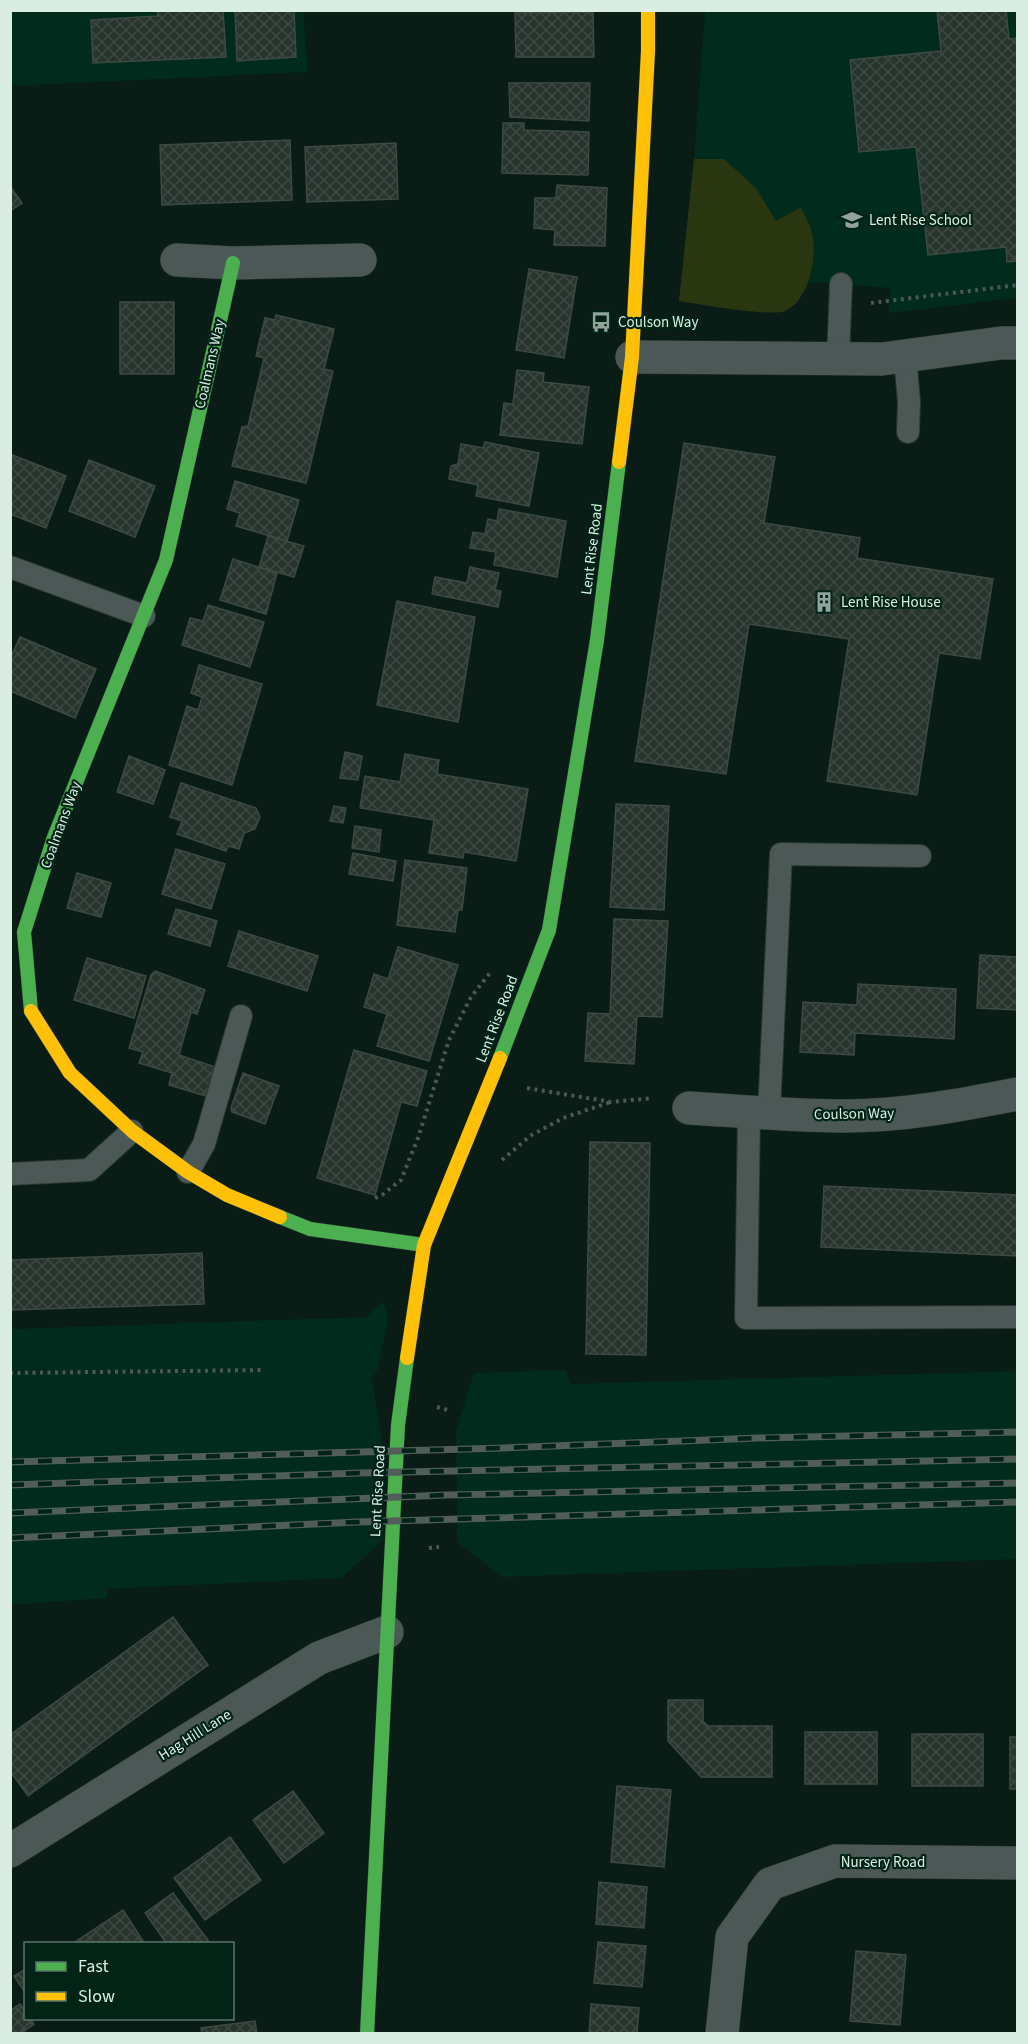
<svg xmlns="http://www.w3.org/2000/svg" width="1028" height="2044" font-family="'Source Sans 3',sans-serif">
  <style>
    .built { fill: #012b1c }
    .green { fill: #2a360f }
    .building { fill: url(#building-cross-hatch); stroke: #3c4a42; stroke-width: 1.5 }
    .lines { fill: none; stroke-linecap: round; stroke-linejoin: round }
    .lane-casing { stroke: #283831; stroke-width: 24 }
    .street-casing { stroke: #283831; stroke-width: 34 }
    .fast-casing { stroke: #283831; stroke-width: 15 }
    .slow-casing { stroke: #283831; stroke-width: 15 }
    .path { stroke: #4b5855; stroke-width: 4; stroke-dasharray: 3 4.5; stroke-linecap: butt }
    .lane { stroke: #4c5856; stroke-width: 22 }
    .street { stroke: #4c5856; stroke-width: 33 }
    .fast { stroke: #4caf50; stroke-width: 14 }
    .slow { stroke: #ffc107; stroke-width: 14 }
    .rail-casing { stroke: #505d58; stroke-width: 7 }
    .rail { stroke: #012417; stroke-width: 4.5; stroke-dasharray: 14; stroke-linecap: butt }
    .labels { text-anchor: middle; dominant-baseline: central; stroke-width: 4.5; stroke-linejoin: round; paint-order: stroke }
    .poi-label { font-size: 15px; fill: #daede3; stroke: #012417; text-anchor: start }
    .street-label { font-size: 15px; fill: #daede3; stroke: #012417 }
  </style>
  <defs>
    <pattern id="building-cross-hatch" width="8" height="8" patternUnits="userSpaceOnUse" patternTransform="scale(1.5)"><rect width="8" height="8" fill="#28352e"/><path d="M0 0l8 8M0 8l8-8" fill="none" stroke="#3c4942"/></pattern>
  </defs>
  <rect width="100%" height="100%" fill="#091c15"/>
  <!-- built -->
  <path class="built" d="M11,11H303L308,72L11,86Z
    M705,11H1017V298L889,313L890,288L809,282L797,303L784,312L747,310L679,301L694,159Z
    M383,1301L388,1319L378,1369L372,1379L381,1436L383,1540L342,1578L107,1589V1598L11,1605V1329L366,1317Z
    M566,1370L570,1384L1017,1371V1559L502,1577L457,1542L456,1431L474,1373Z"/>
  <!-- green -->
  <path class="green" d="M694,159H724L756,188L776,221L801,207C804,215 810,224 812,233C818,256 809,301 785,311C772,317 697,304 679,301Z"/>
  <!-- building -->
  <path class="building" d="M157,10H223L226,57L93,63L91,20L158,16Z
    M235,10H294L296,57L237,61Z
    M937,10H1006L1009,39L1018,38V261L1007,262L1006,247L928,255L916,147L859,152L850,60L941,51Z
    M593,12L594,57H516L515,13Z
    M509,83H590L589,121L510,117Z
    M503,123H524V130L589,132L588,175L502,173Z
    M290,140L292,200L162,205L160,145Z
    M396,143L398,199L307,202L305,147Z
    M557,185L607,188L605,246L554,245L555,230L534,228L535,198H556Z
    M10,186L22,203L10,211Z
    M529,269L577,277L564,358L516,350Z
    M120,302H174V374H120Z
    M276,315L334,329L324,369L333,371L306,483L232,466L242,427L248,426L264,358L256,356L265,318L275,320Z
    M517,370L544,373L543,382L589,387L582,444L500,435L504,403L513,404Z
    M485,442L539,453L529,506L476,496L478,485L449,479L451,466L458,464L461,444L483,448Z
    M684,443L775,457L764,523L860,538L857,558L993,579L980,659L939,653L917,795L827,781L849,639L749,624L726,774L635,761Z
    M10,454L66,476L46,528L10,514Z
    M89,460L155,486L135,537L69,511Z
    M235,481L299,500L287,541L236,526L240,513L227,509Z
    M499,509L566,521L557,577L494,565L496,552L470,548L473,532L485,534L488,519L497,521Z
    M268,536L304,546L294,577L259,567Z
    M233,559L277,573L266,614L220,600Z
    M470,567L499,573L495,590L501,591L498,607L432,594L435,577L467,583Z
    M397,601L475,617L458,722L377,705Z
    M208,605L264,622L250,667L182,645L190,618L203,621Z
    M20,637L96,669L75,718L10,691V659Z
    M199,665L262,684L232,785L169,765L187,706L198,710L202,697L191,693Z
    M345,752L362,756L358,780L340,778Z
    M405,754L439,760L437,774L528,789L516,861L464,852L463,858L429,853L434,820L360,808L365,776L400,782Z
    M129,756L165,770L153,804L117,792Z
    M181,783L256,808L260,817L255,829L244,833L239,849L228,846L226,851L177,834L182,821L170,817Z
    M616,804L669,806L664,910L610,907Z
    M334,806L346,808L343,823L330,821Z
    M355,826L381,830L379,852L352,848Z
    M176,849L225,864L211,909L162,894Z
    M353,853L396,861L393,881L349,874Z
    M405,860L467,868L462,910H458L455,932L397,925Z
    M77,873L111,883L101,917L67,908Z
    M176,909L217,921L210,946L168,934Z
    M614,919L668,921L662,1017L637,1016L634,1064L585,1061L588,1013L610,1014Z
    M239,931L318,956L307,991L228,966Z
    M398,947L458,965L429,1061L377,1046L387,1014L364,1007L374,974L388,979Z
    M980,955L1018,957V1010L977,1008Z
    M87,958L146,976L134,1018L74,1000Z
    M155,971L205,990L197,1014L191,1012L179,1055L215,1067L206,1096L169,1085L172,1073L139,1063L143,1052L129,1048L151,975Z
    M858,984L956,989L954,1039L855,1033L854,1055L800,1052L803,1002L857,1005Z
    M354,1050L427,1071L417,1106L401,1102L375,1195L317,1178Z
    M243,1073L279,1086L265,1124L232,1112L231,1108Z
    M590,1142L650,1143L646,1355L586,1354Z
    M824,1186L1018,1195V1256L821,1247Z
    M202,1253L204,1304L10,1310V1260Z
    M173,1617L208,1665L28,1796L10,1771V1735Z
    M668,1700H703V1721L708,1726H772V1777H701L668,1741Z
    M805,1732H877V1784H805Z
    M912,1734H983V1786H912Z
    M1010,1737H1018V1789H1010Z
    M617,1786L671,1790L664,1867L611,1862Z
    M293,1791L324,1833L284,1863L253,1820Z
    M230,1837L261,1880L205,1920L174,1878Z
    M599,1882L647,1887L644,1928L596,1924Z
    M173,1893L210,1943L209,1944H167L145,1913Z
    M123,1910L145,1944H72Z
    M598,1942L646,1946L642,1987L594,1983Z
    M856,1951L906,1955L900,2025L850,2021Z
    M26,1969V1994L14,1976Z
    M20,2004L26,2012V2018H30L34,2024L20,2034H10V2011Z
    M591,2004L639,2008L637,2034H589Z
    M255,2021L257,2034H202L201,2028Z"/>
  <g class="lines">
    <!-- lane casing -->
    <g class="lane-casing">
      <path id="lane" d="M905,357L909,402L908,432
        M838,359L841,284
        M10,567L144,616
        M749,1112L746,1318L1018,1317
        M769,1113L781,854L920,856
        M188,1172L204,1144L241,1016
        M10,1174L89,1170L132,1131"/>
    </g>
    <!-- street casing -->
    <g class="street-casing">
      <path id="street" d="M177,260L233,263L360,260
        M632,357L882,359L1001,343H1018
        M689,1108C741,1111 793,1116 845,1116C903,1116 961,1105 1018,1094
        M10,1851L319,1658L387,1632
        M722,2034L732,1937L770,1884L835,1861L1018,1863"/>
    </g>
    <!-- fast casing -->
    <g class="fast-casing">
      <path id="fast" d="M31,1011L24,932L54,837L166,560L233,263
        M500,1058L549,930L597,640L619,462
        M280,1217L310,1229L424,1245
        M367,2034L398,1425L407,1358"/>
    </g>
    <!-- slow casing -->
    <g class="slow-casing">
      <path id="slow" d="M619,462L632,357L648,51V10
        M31,1011L70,1073L132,1131L188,1172L227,1195L280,1217
        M407,1358L424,1245L500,1058"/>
    </g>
    <!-- path -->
    <path class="path" d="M871,303L1018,285
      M527,1088L611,1102L653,1098
      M502,1160L530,1136L563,1118L611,1102
      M375,1198L382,1195L401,1180L418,1138L449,1040L471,997L490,973
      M10,1373L265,1370
      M437,1407L448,1410
      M429,1548L439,1547"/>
    <!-- lane -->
    <use href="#lane" class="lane"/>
    <!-- street -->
    <use href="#street" class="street"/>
    <!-- fast -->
    <use href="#fast" class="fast"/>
    <!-- slow -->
    <use href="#slow" class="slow"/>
    <!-- rail casing -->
    <g class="rail-casing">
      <path id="rail" d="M10,1462L503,1448L758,1438L1018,1432
        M10,1485L360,1473L1018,1459
        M10,1513L446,1495L1018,1483
        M10,1538L358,1522L1018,1502"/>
    </g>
    <!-- rail -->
    <use href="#rail" class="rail"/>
  </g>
  <!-- icons -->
  <defs>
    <g id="school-bare" transform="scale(1.62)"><path d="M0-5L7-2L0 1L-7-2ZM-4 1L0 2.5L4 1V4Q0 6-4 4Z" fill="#91a49b" stroke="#012417" stroke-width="2.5" paint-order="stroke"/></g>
    <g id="bus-bare" transform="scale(1.62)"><path d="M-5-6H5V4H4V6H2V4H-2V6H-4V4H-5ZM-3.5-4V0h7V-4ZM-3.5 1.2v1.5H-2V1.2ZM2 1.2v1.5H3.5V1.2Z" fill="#91a49b" stroke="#012417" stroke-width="2.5" paint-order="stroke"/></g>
    <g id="building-bare" transform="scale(1.62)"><path d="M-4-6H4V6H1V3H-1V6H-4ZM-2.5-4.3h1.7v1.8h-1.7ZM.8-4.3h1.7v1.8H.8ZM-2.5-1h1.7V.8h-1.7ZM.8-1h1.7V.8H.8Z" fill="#91a49b" stroke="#012417" stroke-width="2.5" paint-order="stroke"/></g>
  </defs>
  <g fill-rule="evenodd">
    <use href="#school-bare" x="852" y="220"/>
    <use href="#bus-bare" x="601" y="322"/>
    <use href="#building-bare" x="824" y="602"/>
  </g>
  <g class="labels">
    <!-- poi labels -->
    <g class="poi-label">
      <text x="869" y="220">Lent Rise School</text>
      <text x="618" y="322">Coulson Way</text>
      <text x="841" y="602">Lent Rise House</text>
    </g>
    <!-- street labels -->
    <g class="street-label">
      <text transform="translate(210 364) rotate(-77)">Coalmans Way</text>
      <text transform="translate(592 549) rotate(-83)">Lent Rise Road</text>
      <text transform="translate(61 825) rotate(-70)">Coalmans Way</text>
      <text transform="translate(497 1019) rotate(-69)">Lent Rise Road</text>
      <text transform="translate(854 1114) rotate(-1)">Coulson Way</text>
      <text transform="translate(378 1491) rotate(-87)">Lent Rise Road</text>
      <text transform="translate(195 1735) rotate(-32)">Hag Hill Lane</text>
      <text x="883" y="1862">Nursery Road</text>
    </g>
  </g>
  <!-- border -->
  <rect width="1028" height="2044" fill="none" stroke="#daede3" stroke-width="24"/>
  <!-- legend -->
  <rect x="24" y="1942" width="210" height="78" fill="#012417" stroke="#587469" stroke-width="1.5"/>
  <rect x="36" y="1962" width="30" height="9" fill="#4caf50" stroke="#587469" stroke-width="1.5"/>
  <text x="78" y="1972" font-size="18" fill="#daede3">Fast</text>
  <rect x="36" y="1992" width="30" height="9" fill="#ffc107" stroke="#587469" stroke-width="1.5"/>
  <text x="78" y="2002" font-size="18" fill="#daede3">Slow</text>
</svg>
